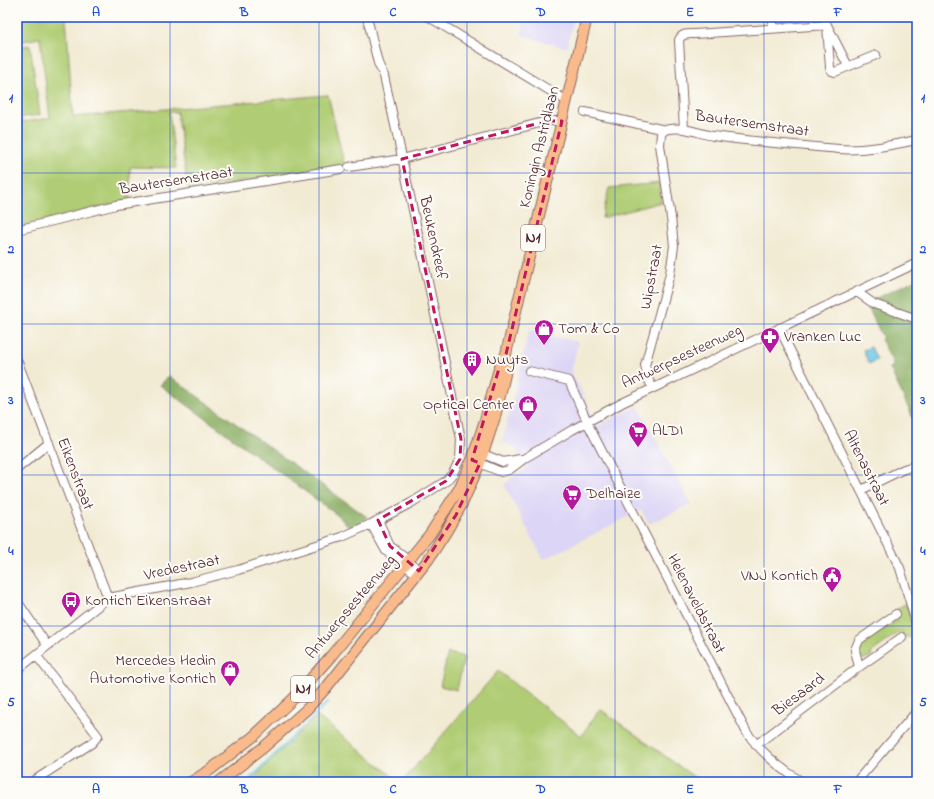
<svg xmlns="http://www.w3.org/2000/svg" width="934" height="799" font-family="'Indie Flower',sans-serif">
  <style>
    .built { fill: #ddd5f6 }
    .green { fill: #b0cd74; stroke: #7d7650 }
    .forest { fill: #8cb066; stroke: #6b6848 }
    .water { fill: #68c5e6; stroke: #597288 }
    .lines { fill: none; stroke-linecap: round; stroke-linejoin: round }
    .stream { stroke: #68c5e6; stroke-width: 2 }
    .minor-casing { stroke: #856666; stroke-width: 10 }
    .major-casing { stroke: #856666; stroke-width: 12 }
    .minor { stroke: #fff; stroke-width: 8 }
    .major { stroke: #fabb8c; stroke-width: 10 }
    .marked { fill: none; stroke: #c2185b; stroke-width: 3; stroke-dasharray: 8 5; stroke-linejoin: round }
    .grid { fill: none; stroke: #1d4ed8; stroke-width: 1; stroke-opacity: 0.55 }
    .labels { text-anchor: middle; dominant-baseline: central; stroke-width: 4; stroke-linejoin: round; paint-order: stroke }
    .shield { fill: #fdfcf7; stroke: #806168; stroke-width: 1 }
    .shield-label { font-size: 15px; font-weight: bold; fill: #4a1f2b }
    .street-label { font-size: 16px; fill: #4a1f2b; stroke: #fdfcf7 }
    .poi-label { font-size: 16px; fill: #4a1f2b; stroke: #fdfcf7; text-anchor: start }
    .neatline { fill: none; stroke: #1d4ed8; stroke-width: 1.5 }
    .grid-label { font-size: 13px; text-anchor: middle; font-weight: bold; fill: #1d4ed8 }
  </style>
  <rect width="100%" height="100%" fill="#fdfcf7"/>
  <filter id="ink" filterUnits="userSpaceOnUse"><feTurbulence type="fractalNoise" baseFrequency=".025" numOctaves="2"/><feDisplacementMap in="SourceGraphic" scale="8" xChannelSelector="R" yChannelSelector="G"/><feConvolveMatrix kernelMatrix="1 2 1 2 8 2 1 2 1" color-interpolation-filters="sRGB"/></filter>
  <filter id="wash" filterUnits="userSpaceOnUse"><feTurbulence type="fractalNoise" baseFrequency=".012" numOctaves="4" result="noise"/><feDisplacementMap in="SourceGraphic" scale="16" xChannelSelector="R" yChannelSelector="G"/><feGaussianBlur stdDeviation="0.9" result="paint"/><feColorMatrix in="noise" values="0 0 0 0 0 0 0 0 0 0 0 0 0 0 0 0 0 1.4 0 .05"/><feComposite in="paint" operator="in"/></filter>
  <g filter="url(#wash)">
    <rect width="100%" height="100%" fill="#f2ebd4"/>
    <!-- built -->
    <path class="built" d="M525,17H574L567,48L521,35Z
      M529,330L578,342L571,373L580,388L597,426L638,406L691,504L649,524L641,510L549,557L543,559L504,485L513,477L525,470L515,447L502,443Z"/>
    <!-- green -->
    <path class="green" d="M17,17H66L73,117L328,95L345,167L188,189L177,112H169L176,168L130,167V200L17,227V123L50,118L40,38L17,42Z
      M30,45L40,115L17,118V47Z
      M659,183L661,202L602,218L609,188Z
      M906,603L912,624L911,626L915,637H905L902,632H899L872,652L871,656L864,659C858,657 859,651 859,646L864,639H869L897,620L898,616L894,611Z
      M448,653L464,657L457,690L440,686Z
      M498,671L581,736L600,709L701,782H402Z
      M317,716L400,782H250L272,759Z"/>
    <!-- forest -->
    <path class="forest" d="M917,279V427L890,368L894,365L881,339L883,338L866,303Z
      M169,376L367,517L355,532L336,514L160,385Z"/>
    <!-- water -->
    <path class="water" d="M871,347L877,360L869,364L863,350Z"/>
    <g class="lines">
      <!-- stream -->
      <path class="stream" d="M247,782L328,702"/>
    </g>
  </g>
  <g filter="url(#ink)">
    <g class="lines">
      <!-- minor casing -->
      <g class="minor-casing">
        <path id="minor" d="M429,17L567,101
          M824,17L827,25L848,66
          M916,17L917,19
          M827,25L830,68L832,71L835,72L876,55
          M773,28V17
          M585,112L665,130C680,125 698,133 713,136C755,142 797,145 839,149C866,151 891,145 917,140
          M684,129L679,40C682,33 688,34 695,34L827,25
          M349,167L402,159L547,121H562
          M17,230L116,205L341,169
          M857,292L874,304L917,319
          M779,328L900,568L917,626
          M17,360L108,598
          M529,371L569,381L590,428L747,733C763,754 779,768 802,782
          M653,388L649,381L645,365L670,274L674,246L671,218L660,145L661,134L665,130
          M478,452L503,462L520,459
          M475,461L501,472L509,470L525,458L572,430L622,403L917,263
          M17,469L49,443
          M861,490L904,469L917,465
          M378,520L390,546L409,561L419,571
          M371,524L386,551L405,566L417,574
          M17,601L47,645
          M859,667L855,650L859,640L896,614
          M17,670L108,598L191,582L238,570L342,537L371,524L411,503L446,481L453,473L460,459L461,439L400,148L384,76L378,63L367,17
          M756,745L859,667L902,637
          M32,782L92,743L98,736L36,655
          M856,782L917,711"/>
      </g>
      <!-- major casing -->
      <g class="major-casing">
        <path id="major" d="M191,782L210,770L254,736L294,698L331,656L430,534L459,489L472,460L485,420L500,365L506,354
          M219,782L264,747L307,709L326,688L428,560L446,532L462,504L480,463L495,417L507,366L506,354L520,294L587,17"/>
      </g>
      <!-- minor -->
      <use href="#minor" class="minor"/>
      <!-- major -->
      <use href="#major" class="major"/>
    </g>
  </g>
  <!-- marked area -->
  <path class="marked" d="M547,121H562L506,354L500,365L472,460L480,463L456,515L419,571L390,546L378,520L446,481L460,459L461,439L402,159Z"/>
  <!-- grid -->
  <path class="grid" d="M170,17V782M319,17V782M467,17V782M615,17V782M764,17V782M17,173H917M17,324H917M17,475H917M17,626H917"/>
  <!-- icons -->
  <defs>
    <g id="shop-pin" transform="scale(1)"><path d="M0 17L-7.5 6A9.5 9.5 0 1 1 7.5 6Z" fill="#b5179e" stroke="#fdfcf7"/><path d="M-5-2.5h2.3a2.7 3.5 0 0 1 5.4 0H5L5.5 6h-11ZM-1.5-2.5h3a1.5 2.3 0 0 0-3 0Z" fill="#fff"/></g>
    <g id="pharmacy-pin" transform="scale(1)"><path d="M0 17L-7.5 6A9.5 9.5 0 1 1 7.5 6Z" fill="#b5179e" stroke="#fdfcf7"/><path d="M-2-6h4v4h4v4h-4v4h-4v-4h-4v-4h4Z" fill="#fff"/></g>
    <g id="building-pin" transform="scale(1)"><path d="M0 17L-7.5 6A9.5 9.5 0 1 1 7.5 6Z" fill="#b5179e" stroke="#fdfcf7"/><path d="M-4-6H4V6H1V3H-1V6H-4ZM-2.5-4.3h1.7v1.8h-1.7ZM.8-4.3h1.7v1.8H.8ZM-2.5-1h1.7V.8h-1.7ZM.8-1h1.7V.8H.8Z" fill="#fff"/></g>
    <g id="supermarket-pin" transform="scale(1)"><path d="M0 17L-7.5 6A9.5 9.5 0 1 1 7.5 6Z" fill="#b5179e" stroke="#fdfcf7"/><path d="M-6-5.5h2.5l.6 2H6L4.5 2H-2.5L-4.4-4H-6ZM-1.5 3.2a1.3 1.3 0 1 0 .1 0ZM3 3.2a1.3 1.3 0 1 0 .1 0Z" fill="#fff"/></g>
    <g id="civic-pin" transform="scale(1)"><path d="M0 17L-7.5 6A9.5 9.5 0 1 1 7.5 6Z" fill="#b5179e" stroke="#fdfcf7"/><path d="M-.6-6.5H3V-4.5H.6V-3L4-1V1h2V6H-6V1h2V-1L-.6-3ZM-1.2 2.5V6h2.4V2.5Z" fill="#fff"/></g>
    <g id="bus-pin" transform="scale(1)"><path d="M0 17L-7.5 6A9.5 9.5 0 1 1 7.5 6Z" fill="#b5179e" stroke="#fdfcf7"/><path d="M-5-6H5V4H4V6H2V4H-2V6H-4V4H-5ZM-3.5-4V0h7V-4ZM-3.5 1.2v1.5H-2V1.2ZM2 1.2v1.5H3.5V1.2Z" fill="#fff"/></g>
  </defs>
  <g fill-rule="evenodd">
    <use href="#shop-pin" x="544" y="329"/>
    <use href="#pharmacy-pin" x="770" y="337"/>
    <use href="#building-pin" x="472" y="360"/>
    <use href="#shop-pin" x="528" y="405"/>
    <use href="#supermarket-pin" x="638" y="431"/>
    <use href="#supermarket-pin" x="572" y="494"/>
    <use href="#civic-pin" x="832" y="576"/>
    <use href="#bus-pin" x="71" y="601"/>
    <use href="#shop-pin" x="230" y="670"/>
  </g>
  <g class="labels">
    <!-- shield labels -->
    <g class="shield">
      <rect x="521" y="225" width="24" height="26" rx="3"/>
      <rect x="291" y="676" width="24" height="26" rx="3"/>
    </g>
    <g class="shield-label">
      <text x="533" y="238">N1</text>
      <text x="303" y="689">N1</text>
    </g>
    <!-- street labels -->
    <g class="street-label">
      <text transform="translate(752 124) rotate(8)">Bautersemstraat</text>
      <text transform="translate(540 147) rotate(-76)">Koningin Astridlaan</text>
      <text transform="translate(176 181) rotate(-9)">Bautersemstraat</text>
      <text transform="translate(433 238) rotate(78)">Beukendreef</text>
      <text transform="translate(652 277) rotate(-79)">Wipstraat</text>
      <text transform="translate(682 357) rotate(-25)">Antwerpsesteenweg</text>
      <text transform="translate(866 468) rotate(63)">Altenastraat</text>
      <text transform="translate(75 474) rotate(69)">Eikenstraat</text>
      <text transform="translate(182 568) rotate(-12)">Vredestraat</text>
      <text transform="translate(696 604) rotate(63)">Helenaveldstraat</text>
      <text transform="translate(351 607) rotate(-50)">Antwerpsesteenweg</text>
      <text transform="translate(799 695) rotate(-37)">Biesaard</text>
    </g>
    <!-- poi labels -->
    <g class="poi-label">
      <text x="558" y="329">Tom &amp; Co</text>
      <text x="784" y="337">Vranken Luc</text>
      <text x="486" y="360">Nuyts</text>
      <text x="514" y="405" text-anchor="end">Optical Center</text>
      <text x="652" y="431">ALDI</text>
      <text x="586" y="494">Delhaize</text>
      <text x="818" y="576" text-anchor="end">VNJ Kontich</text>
      <text x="85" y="601">Kontich Eikenstraat</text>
      <text x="216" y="661" text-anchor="end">Mercedes Hedin<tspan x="216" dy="18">Automotive Kontich</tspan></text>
    </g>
  </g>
  <!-- margin -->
  <rect width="934" height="799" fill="none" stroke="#fdfcf7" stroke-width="44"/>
  <rect x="22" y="22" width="890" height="755" class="neatline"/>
  <g class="grid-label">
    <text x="96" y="16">A</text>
    <text x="244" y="16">B</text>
    <text x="393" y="16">C</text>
    <text x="541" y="16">D</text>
    <text x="690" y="16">E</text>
    <text x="838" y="16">F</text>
    <text x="11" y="102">1</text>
    <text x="923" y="102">1</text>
    <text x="11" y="253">2</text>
    <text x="923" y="253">2</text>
    <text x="11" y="404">3</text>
    <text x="923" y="404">3</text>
    <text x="11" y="555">4</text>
    <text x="923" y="555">4</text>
    <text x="11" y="706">5</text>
    <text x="923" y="706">5</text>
    <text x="96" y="793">A</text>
    <text x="244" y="793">B</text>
    <text x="393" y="793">C</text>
    <text x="541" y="793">D</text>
    <text x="690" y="793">E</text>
    <text x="838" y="793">F</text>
  </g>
</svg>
